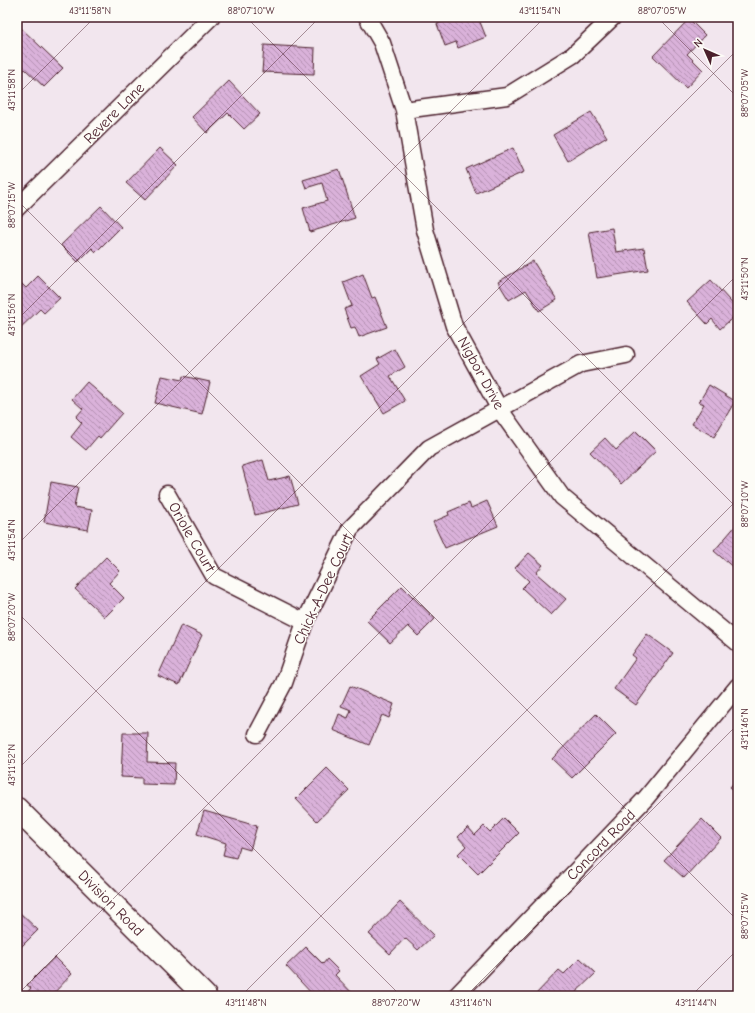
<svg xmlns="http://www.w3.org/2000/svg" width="755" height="1013" font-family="'Comic Neue',sans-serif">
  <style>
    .building { fill: url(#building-back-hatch); stroke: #4a1f2b }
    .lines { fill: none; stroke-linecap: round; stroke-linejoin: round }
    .street-casing { stroke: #4a1f2b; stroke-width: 19 }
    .secondary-casing { stroke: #4a1f2b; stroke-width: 25 }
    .street { stroke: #fdfcf7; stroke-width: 16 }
    .secondary { stroke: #fdfcf7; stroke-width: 22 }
    .ticks { fill: none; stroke: #4a1f2b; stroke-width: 1; stroke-opacity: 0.45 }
    .labels { text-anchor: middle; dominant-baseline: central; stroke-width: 3; stroke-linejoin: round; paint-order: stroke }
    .street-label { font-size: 15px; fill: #4a1f2b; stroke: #fdfcf7 }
    .neatline { fill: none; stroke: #4a1f2b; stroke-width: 1.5 }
    .ticks-label { font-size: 10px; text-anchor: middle; fill: #4a1f2b }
  </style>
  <defs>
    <pattern id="building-back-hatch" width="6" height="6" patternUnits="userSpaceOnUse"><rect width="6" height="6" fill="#dab2da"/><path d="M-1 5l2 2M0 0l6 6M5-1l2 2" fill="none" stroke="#b390b1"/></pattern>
  </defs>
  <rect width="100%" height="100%" fill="#f2e6ee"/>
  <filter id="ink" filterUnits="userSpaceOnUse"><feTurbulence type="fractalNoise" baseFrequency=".025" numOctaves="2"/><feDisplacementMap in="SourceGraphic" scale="8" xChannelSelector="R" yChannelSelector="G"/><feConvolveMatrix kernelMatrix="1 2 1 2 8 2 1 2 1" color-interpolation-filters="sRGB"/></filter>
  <g filter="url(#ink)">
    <!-- building -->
    <path class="building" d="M455,17H478L486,37L458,48L456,42L445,46L437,24Z
      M689,19L705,35L687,54L703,70L686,88L653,56Z
      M21,28L63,68L44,87L25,69L17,77V33Z
      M264,45L315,48L314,74L262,72Z
      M229,81L260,114L244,129L228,113L207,133L192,117Z
      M591,112L607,137L568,161L553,135Z
      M160,148L178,165L145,200L126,183Z
      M513,148L524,172L476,193L466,169Z
      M339,169L355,218L310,232L303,208L327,201L322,183L306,188L303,180Z
      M101,206L121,227L96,252L92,248L78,262L61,245Z
      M612,228L616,252L644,248L648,270L597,278L589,232Z
      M533,261L557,300L539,311L526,290L509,300L498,282Z
      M363,274L372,298L375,297L387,327L359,337L355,327L351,328L344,309L352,306L343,282Z
      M38,276L60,298L44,313L40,309L17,331V289L22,284L26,288Z
      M711,280L738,310V313L720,329L712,319L707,324L687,302Z
      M395,349L405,367L390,376L405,401L384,413L361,376L380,364L377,359Z
      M162,376L182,380L183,376L210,382L202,414L155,403Z
      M87,382L122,413L100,438L98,436L86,450L71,437L82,423L76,417L83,409L72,399Z
      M709,385L735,401L714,437L692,424L704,404L699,402Z
      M636,431L656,451L621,484L590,452L605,438L616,450Z
      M263,460L269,481L290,476L298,504L255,515L242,466Z
      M51,482L78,487L74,507L92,510L88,530L44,522Z
      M487,501L498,526L445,548L433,522L449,515L448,512L469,503L471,508Z
      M738,523V566L735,569L714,551Z
      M529,553L543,565L536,573L566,599L551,615L522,588L529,581L515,568Z
      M106,557L120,571L109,583L124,598L105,617L75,589Z
      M402,586L435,619L418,636L408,626L390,643L367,621Z
      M181,625L202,635L179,685L158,676Z
      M647,634L673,653L636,705L614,689L636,658L632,655Z
      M350,686L394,704L389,718L382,715L369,745L333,730L339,714L348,718L351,710L341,706Z
      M596,714L616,734L572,778L552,759Z
      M123,733H148L147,762L175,763L174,785L142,784V778L121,777Z
      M327,768L349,790L317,821L296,799Z
      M738,778V794L730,787Z
      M204,811L257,826L250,850L240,847L236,858L223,855L226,843L197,834Z
      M504,818L519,833L478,874L458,854L466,846L458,837L468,827L475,835L484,826L490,832Z
      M702,819L721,838L684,878L664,860Z
      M400,902L434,935L418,950L405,938L390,954L369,934Z
      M17,910L38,930L17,951Z
      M306,947L323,964L327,959L339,971L335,975L355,996H314L286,966Z
      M55,957L72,974L51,996H24L31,988L27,985Z
      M580,958L596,973L572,996H534L559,970L564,974Z"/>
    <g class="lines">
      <!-- street casing -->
      <g class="street-casing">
        <path id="street" d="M367,17L382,43L404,110L425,230L454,326L500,410L562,497L738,643
          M404,110L507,96L573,55L613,17
          M17,208L211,17
          M167,494L214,576L305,622
          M257,734L284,683L305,622L350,529L429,448L581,364L626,355
          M456,996L646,798L738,686"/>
      </g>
      <!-- secondary casing -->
      <g class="secondary-casing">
        <path id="secondary" d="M17,809L205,996"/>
      </g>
      <!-- street -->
      <use href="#street" class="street"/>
      <!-- secondary -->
      <use href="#secondary" class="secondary"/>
    </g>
  </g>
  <!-- ticks -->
  <path class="ticks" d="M246,17L738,509M657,17L738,98M17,95L95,17M17,200L738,921M17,320L320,17M17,545L545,17M17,612L401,996M17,770L738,49M17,995L738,274M241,996L738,499M466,996L738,724M691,996L738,949"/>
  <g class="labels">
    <!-- street labels -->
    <g class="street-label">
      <text transform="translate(114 113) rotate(-45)">Revere Lane</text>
      <text transform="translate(481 373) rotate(61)">Nigbor Drive</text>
      <text transform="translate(192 537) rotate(60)">Oriole Court</text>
      <text transform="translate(323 589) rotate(-65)">Chick-A-Dee Court</text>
      <text transform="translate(601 845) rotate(-46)">Concord Road</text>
      <text transform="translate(111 903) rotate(45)">Division Road</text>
    </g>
  </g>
  <!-- margin -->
  <rect width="755" height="1013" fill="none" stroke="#fdfcf7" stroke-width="44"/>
  <!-- north arrow -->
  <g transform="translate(705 50) rotate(315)" stroke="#fdfcf7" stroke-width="3" paint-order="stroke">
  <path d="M0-3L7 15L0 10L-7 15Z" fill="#4a1f2b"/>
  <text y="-6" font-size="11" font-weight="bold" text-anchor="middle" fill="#4a1f2b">N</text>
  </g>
  <rect x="22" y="22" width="711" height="969" class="neatline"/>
  <g class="ticks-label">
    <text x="90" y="14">43°11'58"N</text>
    <text x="251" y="14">88°07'10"W</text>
    <text x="540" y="14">43°11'54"N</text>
    <text x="662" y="14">88°07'05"W</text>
    <text transform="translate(11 90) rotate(-90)" y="4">43°11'58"N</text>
    <text transform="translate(744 93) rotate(-90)" y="4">88°07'05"W</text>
    <text transform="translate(11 205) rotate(-90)" y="4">88°07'15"W</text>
    <text transform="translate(744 279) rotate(-90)" y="4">43°11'50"N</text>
    <text transform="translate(11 315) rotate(-90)" y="4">43°11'56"N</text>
    <text transform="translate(744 504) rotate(-90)" y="4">88°07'10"W</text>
    <text transform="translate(11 540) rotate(-90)" y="4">43°11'54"N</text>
    <text transform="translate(11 617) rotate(-90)" y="4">88°07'20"W</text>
    <text transform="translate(744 729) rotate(-90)" y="4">43°11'46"N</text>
    <text transform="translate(11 765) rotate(-90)" y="4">43°11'52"N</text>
    <text transform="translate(744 916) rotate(-90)" y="4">88°07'15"W</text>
    <text x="246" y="1006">43°11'48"N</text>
    <text x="396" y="1006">88°07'20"W</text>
    <text x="471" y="1006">43°11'46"N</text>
    <text x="696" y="1006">43°11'44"N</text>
  </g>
</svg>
